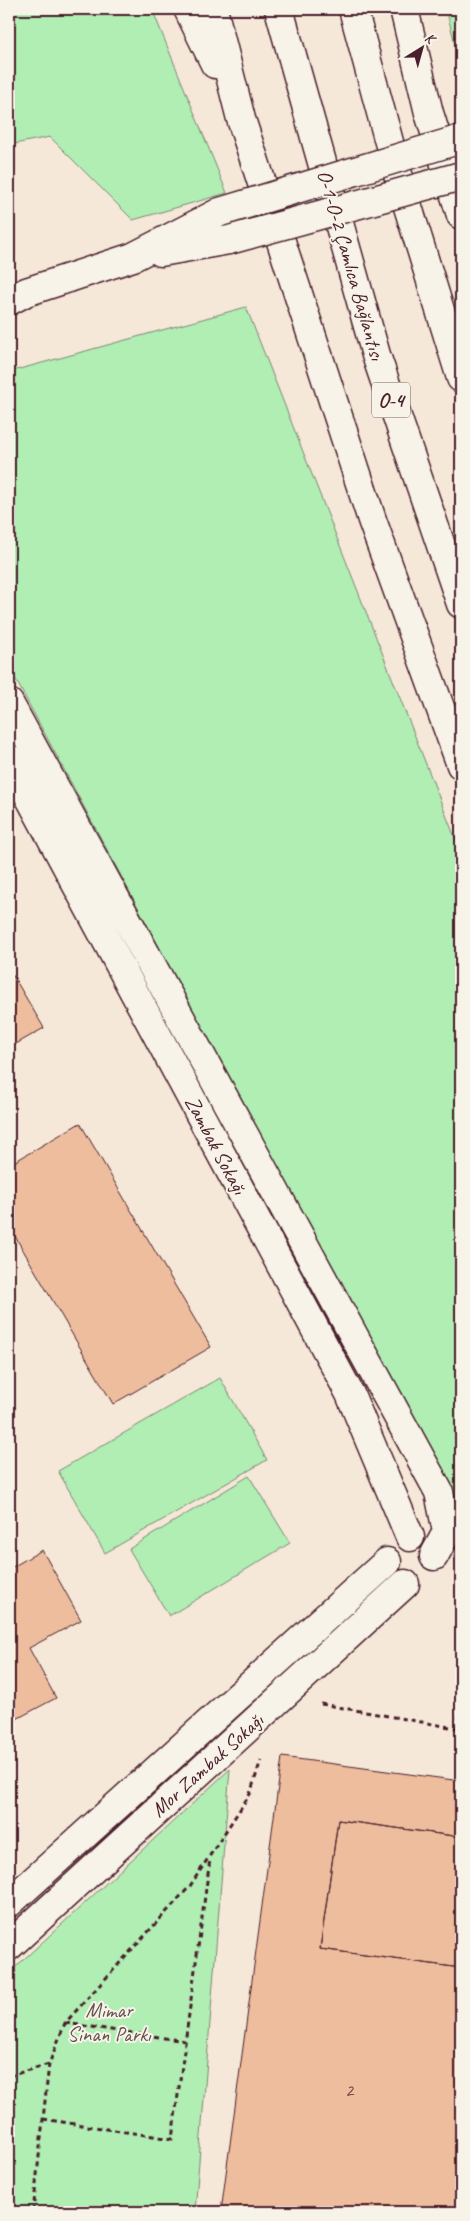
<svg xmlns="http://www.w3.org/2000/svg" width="470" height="2221" font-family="Caveat,sans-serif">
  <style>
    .green { fill: #b0eeb4; stroke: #7d8670 }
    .building { fill: #edbd9d; stroke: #4a1f2b }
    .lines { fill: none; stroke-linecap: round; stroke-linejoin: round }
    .minor-casing { stroke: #4a1f2b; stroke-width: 31 }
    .major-casing { stroke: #4a1f2b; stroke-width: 31 }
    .highway-casing { stroke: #4a1f2b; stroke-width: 31 }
    .path { stroke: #4a1f2b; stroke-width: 3; stroke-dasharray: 5 4; stroke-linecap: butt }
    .minor { stroke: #f7f3e8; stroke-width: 28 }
    .major { stroke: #f7f3e8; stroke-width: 28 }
    .highway { stroke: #f7f3e8; stroke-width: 28 }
    .major-bridge-casing { stroke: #4a1f2b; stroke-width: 31; stroke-linecap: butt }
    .major-bridge { stroke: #f7f3e8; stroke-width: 28 }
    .labels { text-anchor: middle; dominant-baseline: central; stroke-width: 4; stroke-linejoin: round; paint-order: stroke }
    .number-label { font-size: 19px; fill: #734648 }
    .shield { fill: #f7f3e8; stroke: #7e5f64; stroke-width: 1 }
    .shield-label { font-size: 20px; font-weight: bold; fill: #4a1f2b }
    .street-label { font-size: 21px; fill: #4a1f2b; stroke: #f7f3e8 }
    .park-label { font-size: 21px; fill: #64534d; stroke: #f7f3e8 }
  </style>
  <rect width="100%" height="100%" fill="#f5e8d9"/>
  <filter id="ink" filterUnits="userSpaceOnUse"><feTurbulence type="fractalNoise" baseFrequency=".02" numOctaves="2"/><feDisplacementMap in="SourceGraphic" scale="10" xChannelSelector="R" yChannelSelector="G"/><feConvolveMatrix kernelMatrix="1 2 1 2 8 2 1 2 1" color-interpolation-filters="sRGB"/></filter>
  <g filter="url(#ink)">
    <!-- green -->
    <path class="green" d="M9,9H152L227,193L133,220L50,137L9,145Z
      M446,9H461V67Z
      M246,307L461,853V1510L9,667V372Z
      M220,1378L267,1460L105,1553L58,1471Z
      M249,1476L290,1543L169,1616L129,1549Z
      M230,1769L195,2212H9V1973Z"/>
    <!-- building -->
    <path class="building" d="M9,969L44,1028L9,1048Z
      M80,1123L211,1347L113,1404L9,1226V1165Z
      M42,1550L81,1620L29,1648L56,1698L9,1723V1569Z
      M282,1757L461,1781V1837L338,1820L320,1949L461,1968V2212L221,2211Z
      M338,1820L461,1837V1968L320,1949Z"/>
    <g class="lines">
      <!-- minor casing -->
      <g class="minor-casing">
        <path id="minor" d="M9,703L439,1492L447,1532L434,1556
          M9,759L350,1394L410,1537
          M9,1903L387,1562
          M9,1946L405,1584"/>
      </g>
      <!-- major casing -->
      <g class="major-casing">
        <path id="major" d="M161,252L229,240
          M9,301L26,292L133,257L220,212"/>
      </g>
      <!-- highway casing -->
      <g class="highway-casing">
        <path id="highway" d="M188,9L215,64
          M213,9L241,119L372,520L461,765
          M279,9L376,355L461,604
          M353,9L396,168L461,378
          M404,9L429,113L461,215"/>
      </g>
      <!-- path -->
      <path class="path" d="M321,1704L461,1729
        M457,1728L461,1705
        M65,2023L185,2041
        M9,2076L49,2064
        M43,2119L172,2139L210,1859
        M9,2210L20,2212
        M33,2212L49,2064L65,2023L190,1886L250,1794L261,1760"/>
      <!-- minor -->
      <use href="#minor" class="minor"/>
      <!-- major -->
      <use href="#major" class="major"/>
      <!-- highway -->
      <use href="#highway" class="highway"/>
      <!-- major-bridge casing -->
      <g class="major-bridge-casing">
        <path id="major-bridge" d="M220,212L461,139
          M229,240L461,176"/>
      </g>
      <!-- major-bridge -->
      <use href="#major-bridge" class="major-bridge"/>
    </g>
  </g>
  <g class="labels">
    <!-- number labels -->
    <g class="number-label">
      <text x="349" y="2090">2</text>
    </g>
    <!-- shield labels -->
    <rect class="shield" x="372" y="382.5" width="38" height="35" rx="4"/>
    <g class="shield-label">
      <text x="391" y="400">O-4</text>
    </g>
    <!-- street labels -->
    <g class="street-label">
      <text transform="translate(351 265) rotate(74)">O-1-O-2 Çamlıca Bağlantısı</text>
      <text transform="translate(216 1145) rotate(62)">Zambak Sokağı</text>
      <text transform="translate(207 1765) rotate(-42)">Mor Zambak Sokağı</text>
    </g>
    <!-- park labels -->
    <g class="park-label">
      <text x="109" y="2010">Mimar<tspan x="109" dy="24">Sinan Parkı</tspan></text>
    </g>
  </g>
  <!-- margin -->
  <rect width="470" height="2221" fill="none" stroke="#f7f3e8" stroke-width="30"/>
  <rect x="15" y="15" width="440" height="2191" fill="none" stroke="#4a1f2b" stroke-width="2" filter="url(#ink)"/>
  <!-- north arrow -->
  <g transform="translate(422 48) rotate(37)" stroke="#f7f3e8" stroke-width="4" paint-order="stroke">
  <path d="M0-4L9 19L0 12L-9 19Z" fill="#4a1f2b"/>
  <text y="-8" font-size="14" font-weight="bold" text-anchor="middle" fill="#4a1f2b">K</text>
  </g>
</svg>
